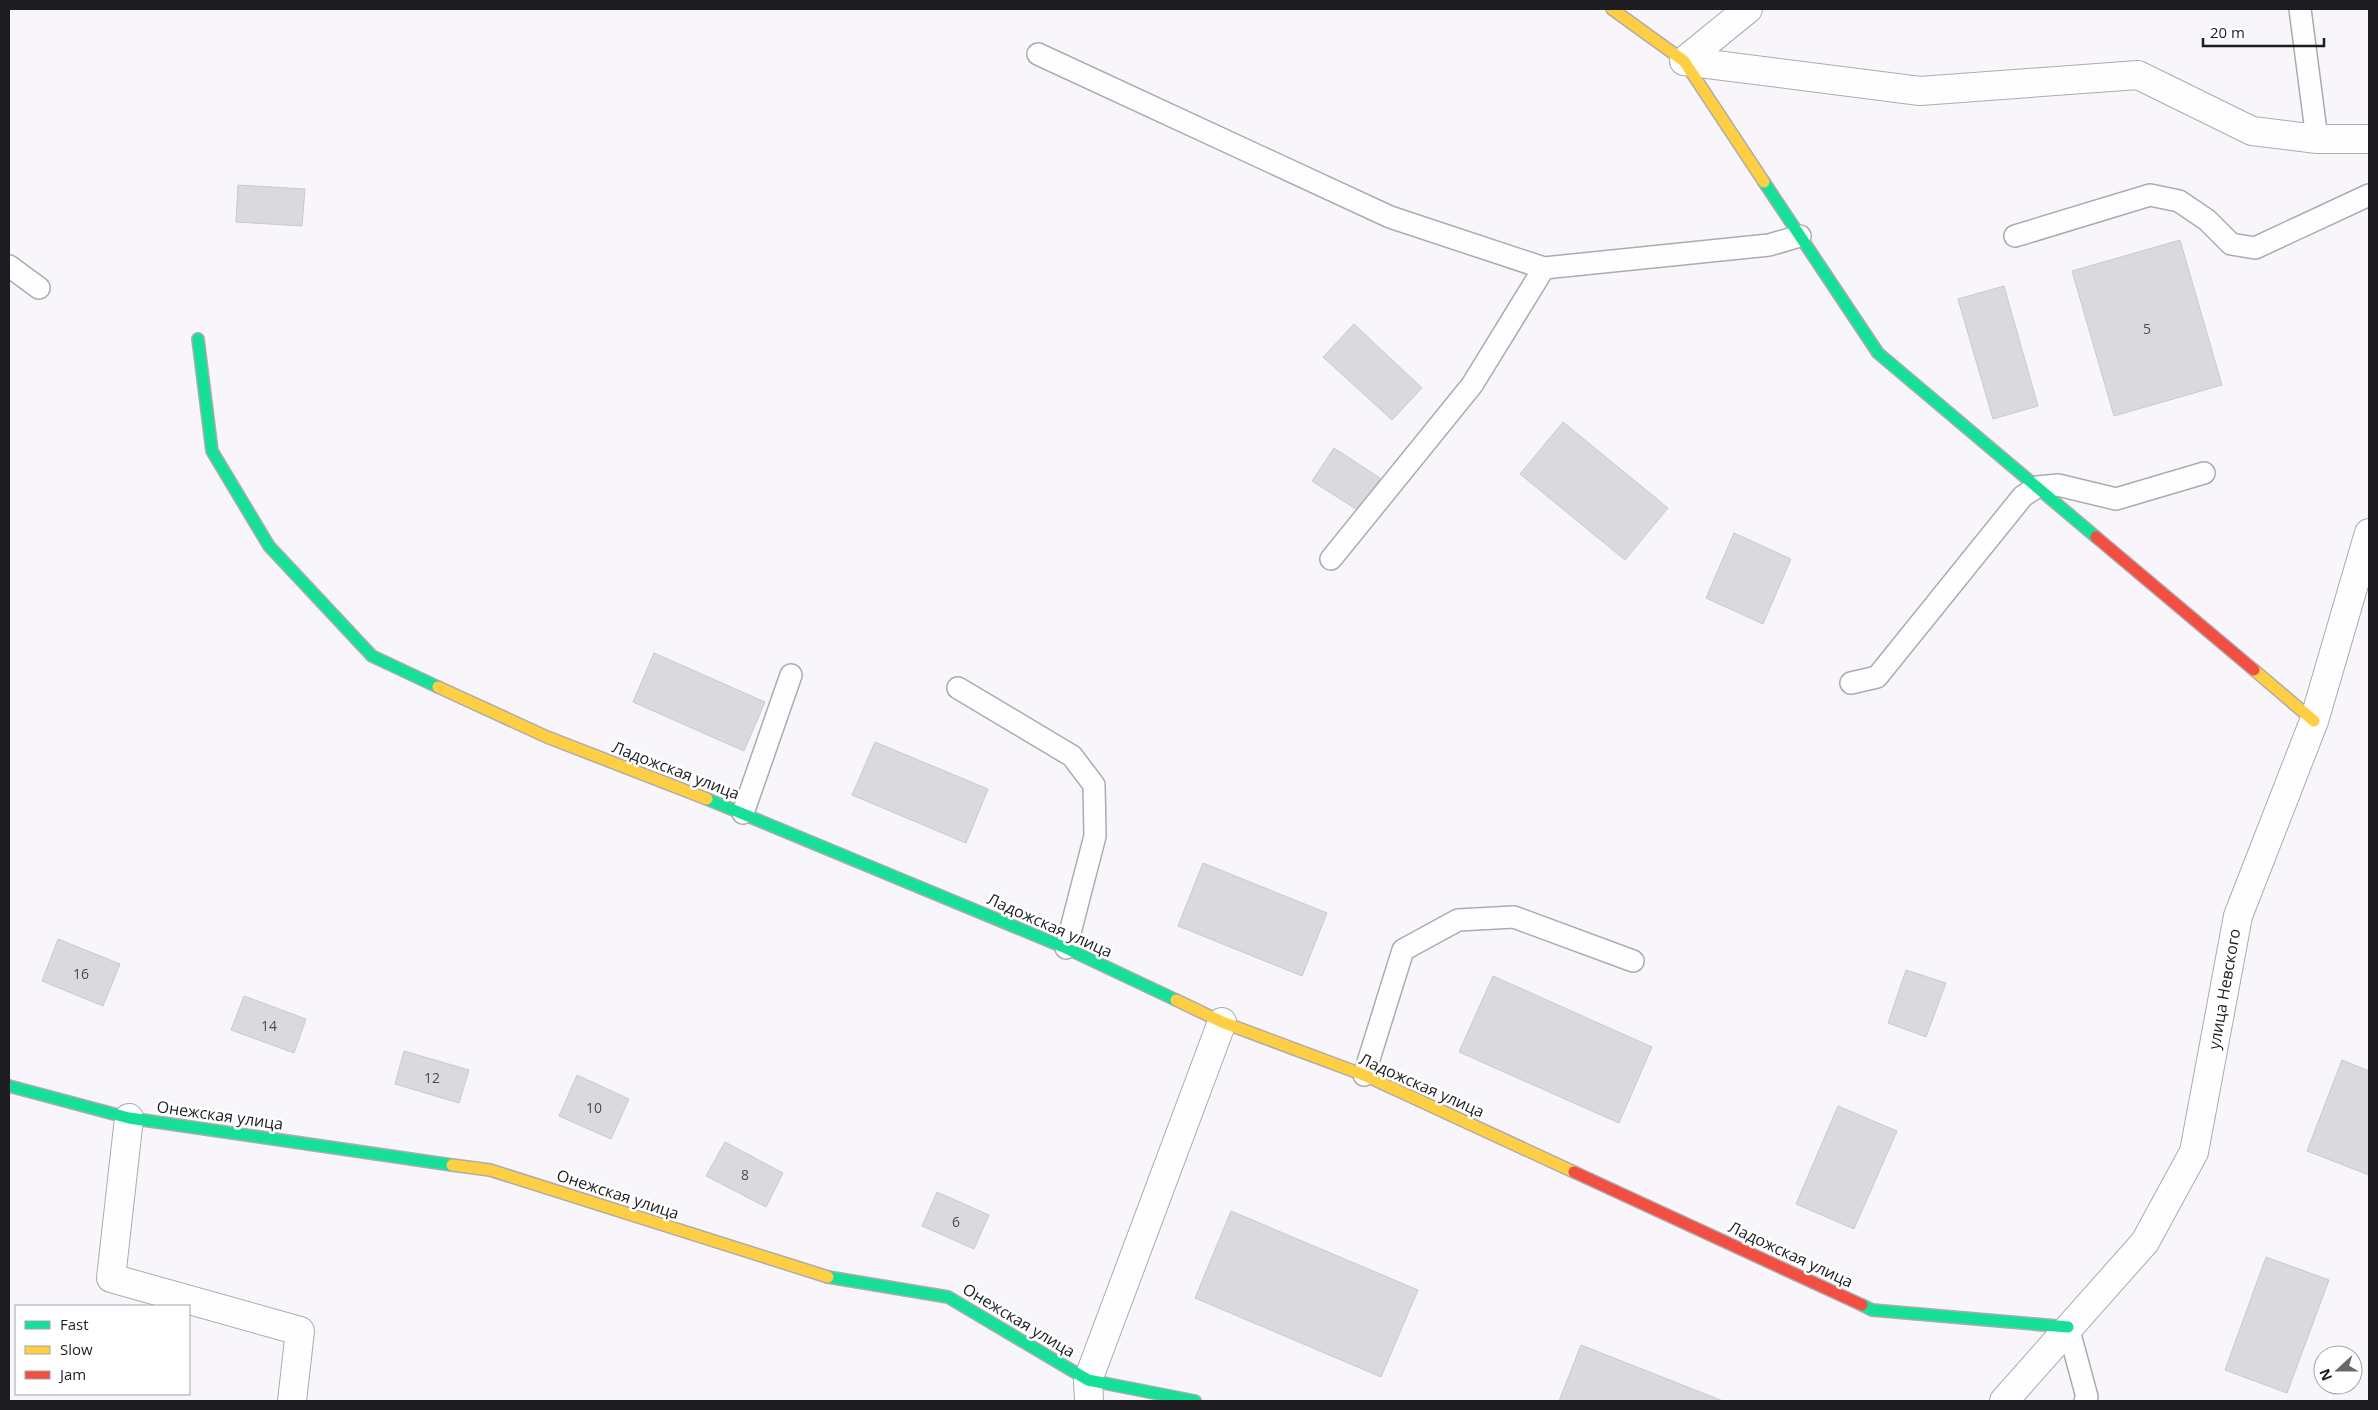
<svg xmlns="http://www.w3.org/2000/svg" width="2378" height="1410" font-family="'Open Sans',sans-serif">
  <style>
    .building { fill: #dad9dd; stroke: #cbc9ce }
    .lines { fill: none; stroke-linecap: round; stroke-linejoin: round }
    .lane-casing { stroke: #adabaf; stroke-width: 24 }
    .street-casing { stroke: #adabaf; stroke-width: 30 }
    .fast-casing { stroke: #adabaf; stroke-width: 14 }
    .slow-casing { stroke: #adabaf; stroke-width: 14 }
    .jam-casing { stroke: #adabaf; stroke-width: 14 }
    .lane { stroke: #fefefe; stroke-width: 21 }
    .street { stroke: #fefefe; stroke-width: 28 }
    .fast { stroke: #16e098; stroke-width: 11 }
    .slow { stroke: #ffcf43; stroke-width: 11 }
    .jam { stroke: #f24e42; stroke-width: 11 }
    .labels { text-anchor: middle; dominant-baseline: central; stroke-width: 5; stroke-linejoin: round; paint-order: stroke }
    .number-label { font-size: 14px; fill: #4c4b4f }
    .street-label { font-size: 16px; fill: #1d1c20; stroke: #fff }
  </style>
  <rect width="100%" height="100%" fill="#f8f6fb"/>
  <!-- building -->
  <path class="building" d="M238,185L305,189L302,226L236,222Z
    M2180,240L2222,385L2114,416L2072,271Z
    M2004,286L2038,406L1993,419L1958,299Z
    M1354,324L1422,388L1392,420L1323,357Z
    M1563,422L1668,508L1625,560L1520,474Z
    M1334,448L1380,478L1359,511L1312,481Z
    M1734,533L1791,559L1763,624L1706,598Z
    M654,653L765,702L744,751L633,702Z
    M875,742L988,789L966,843L852,795Z
    M1203,863L1327,913L1302,976L1178,926Z
    M58,939L120,964L103,1006L42,981Z
    M1906,970L1946,983L1926,1037L1888,1023Z
    M1493,976L1652,1047L1619,1123L1459,1052Z
    M244,996L306,1019L294,1053L231,1030Z
    M404,1051L469,1070L459,1103L395,1084Z
    M2342,1060L2369,1071V1175L2307,1151Z
    M577,1075L629,1099L611,1139L559,1116Z
    M1838,1106L1897,1131L1854,1229L1796,1204Z
    M725,1142L783,1173L766,1207L706,1176Z
    M937,1192L989,1215L974,1249L922,1226Z
    M1231,1211L1418,1290L1381,1377L1195,1298Z
    M2266,1257L2329,1280L2287,1393L2225,1370Z
    M1581,1345L1723,1401H1559Z"/>
  <g class="lines">
    <!-- lane casing -->
    <g class="lane-casing">
      <path id="lane" d="M2300,9L2317,139
        M1038,54L1390,217L1544,268L1769,245L1800,236
        M2015,236L2150,195L2179,201L2207,220L2231,244L2255,248L2369,195
        M9,266L39,288
        M1331,559L1472,385L1544,268
        M1851,683L1877,677L2023,496L2037,487L2058,485L2116,499L2204,473
        M958,688L1072,756L1094,785L1095,836L1066,948
        M743,813L791,675
        M1364,1075L1403,950L1458,920L1514,917L1633,961
        M2068,1327L2087,1397L2085,1401"/>
    </g>
    <!-- street casing -->
    <g class="street-casing">
      <path id="street" d="M1684,61L1920,91L2138,75L2252,131L2317,139H2369
        M1684,61L1748,9
        M129,1118L111,1278L300,1331L292,1401
        M1089,1401L1088,1380L1222,1022
        M2004,1401L2145,1242L2194,1152L2238,916L2314,721L2369,533"/>
    </g>
    <!-- fast casing -->
    <g class="fast-casing">
      <path id="fast" d="M1764,182L1878,353L2096,537
        M198,339L212,451L269,546L372,656L438,687
        M707,799L1066,948L1176,1000
        M9,1086L129,1118L452,1165
        M828,1277L948,1297L1088,1380L1195,1401
        M1862,1305L1872,1310L2068,1327"/>
    </g>
    <!-- slow casing -->
    <g class="slow-casing">
      <path id="slow" d="M1612,9L1684,61L1764,182
        M2254,670L2314,721
        M438,687L547,737L707,799
        M1176,1000L1222,1022L1364,1075L1574,1172
        M452,1165L490,1170L828,1277"/>
    </g>
    <!-- jam casing -->
    <g class="jam-casing">
      <path id="jam" d="M2096,537L2254,670
        M1574,1172L1862,1305"/>
    </g>
    <!-- lane -->
    <use href="#lane" class="lane"/>
    <!-- street -->
    <use href="#street" class="street"/>
    <!-- fast -->
    <use href="#fast" class="fast"/>
    <!-- slow -->
    <use href="#slow" class="slow"/>
    <!-- jam -->
    <use href="#jam" class="jam"/>
  </g>
  <g class="labels">
    <!-- number labels -->
    <g class="number-label">
      <text x="2147" y="328">5</text>
      <text x="81" y="973">16</text>
      <text x="269" y="1025">14</text>
      <text x="432" y="1077">12</text>
      <text x="594" y="1107">10</text>
      <text x="745" y="1174">8</text>
      <text x="956" y="1221">6</text>
    </g>
    <!-- street labels -->
    <g class="street-label">
      <text transform="translate(676 770) rotate(21)">Ладожская улица</text>
      <text transform="translate(1050 925) rotate(24)">Ладожская улица</text>
      <text transform="translate(2224 989) rotate(-80)">улица Невского</text>
      <text transform="translate(1422 1085) rotate(24)">Ладожская улица</text>
      <text transform="translate(220 1115) rotate(8)">Онежская улица</text>
      <text transform="translate(618 1194) rotate(18)">Онежская улица</text>
      <text transform="translate(1791 1254) rotate(25)">Ладожская улица</text>
      <text transform="translate(1019 1320) rotate(31)">Онежская улица</text>
    </g>
  </g>
  <!-- border -->
  <rect width="2378" height="1410" fill="none" stroke="#1d1c20" stroke-width="20"/>
  <!-- legend -->
  <rect x="15" y="1305" width="175" height="90" fill="#ffffff" stroke="#a5a4a6"/>
  <rect x="25" y="1321" width="25" height="8" fill="#16e098" stroke="#a5a4a6"/>
  <text x="60" y="1330" font-size="15" fill="#1d1c20">Fast</text>
  <rect x="25" y="1346" width="25" height="8" fill="#ffcf43" stroke="#a5a4a6"/>
  <text x="60" y="1355" font-size="15" fill="#1d1c20">Slow</text>
  <rect x="25" y="1371" width="25" height="8" fill="#f24e42" stroke="#a5a4a6"/>
  <text x="60" y="1380" font-size="15" fill="#1d1c20">Jam</text>
  <!-- north arrow -->
  <g transform="translate(2338 1370) rotate(249)"><circle r="24" fill="#ffffff" stroke="#a5a4a6"/>
  <path d="M0-4L9 19L0 12L-9 19Z" fill="#6a686d"/>
  <text y="-8" font-size="14" font-weight="bold" text-anchor="middle" fill="#1d1c20">N</text>
  </g>
  <!-- scale -->
  <path d="M2203 38v8h121v-8" fill="none" stroke="#1d1c20" stroke-width="2.5"/>
  <text x="2210" y="38" font-size="15" fill="#1d1c20" stroke="#ffffff" stroke-width="4" paint-order="stroke">20 m</text>
</svg>
